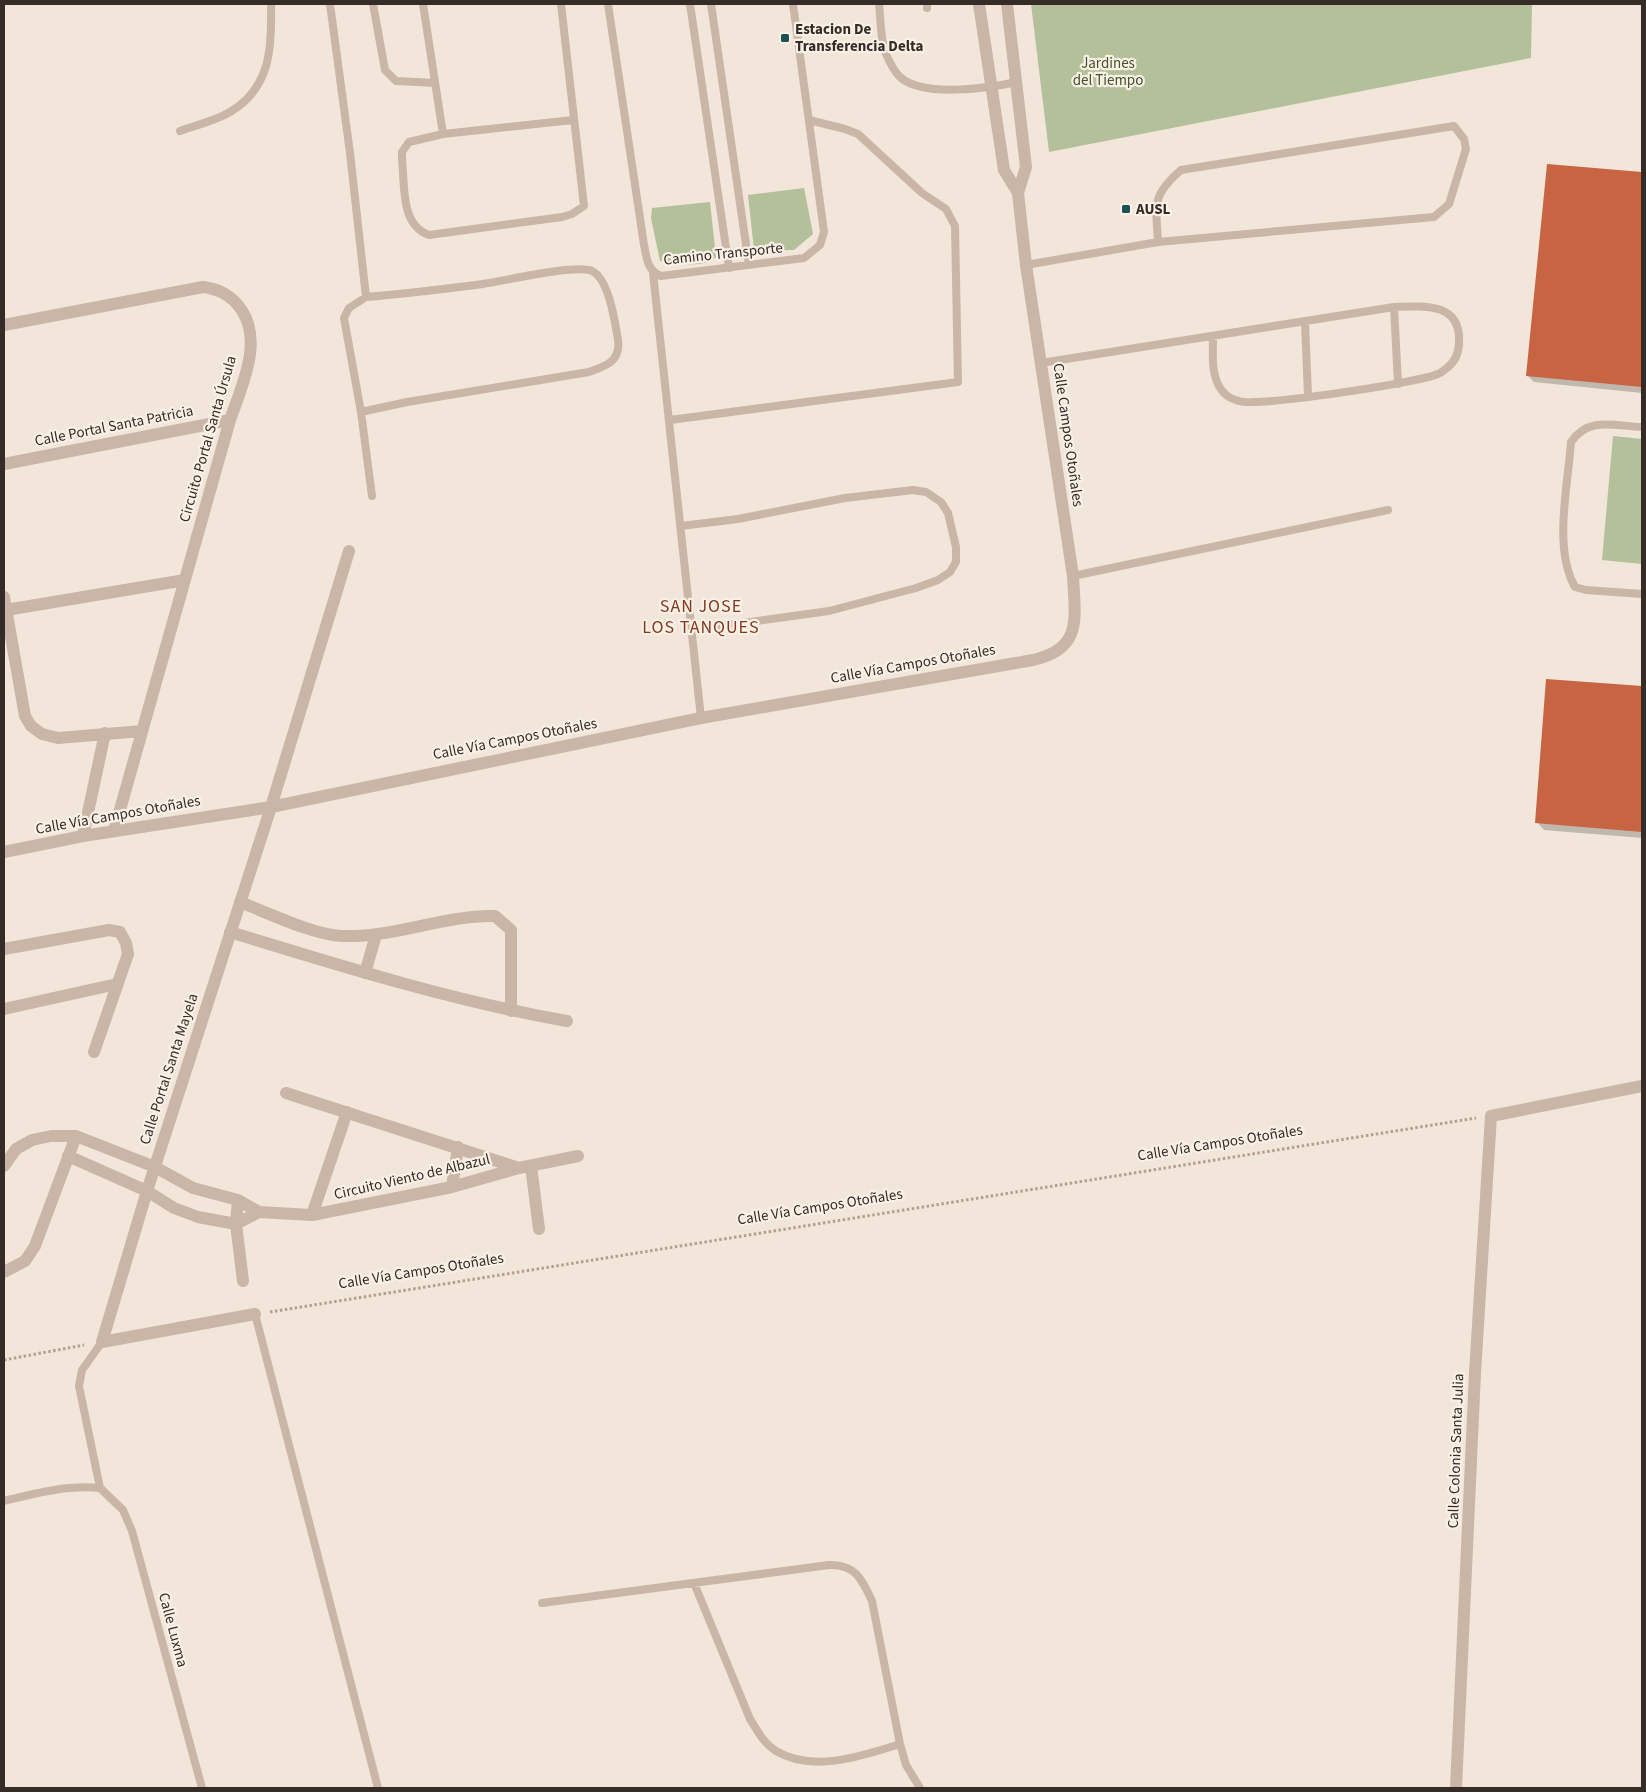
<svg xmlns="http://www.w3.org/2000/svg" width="1646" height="1792" font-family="'Source Sans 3',sans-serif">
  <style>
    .green { fill: #b3c09a }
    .shadow { fill: #0003 }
    .building { fill: #c66443 }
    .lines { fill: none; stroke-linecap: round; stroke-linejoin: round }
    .path { stroke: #b5a090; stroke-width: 3; stroke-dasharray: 2.5 2.5; stroke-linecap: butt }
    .service { stroke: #c9b6a6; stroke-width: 8 }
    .minor { stroke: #c9b6a6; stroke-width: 12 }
    .tertiary { stroke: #c9b6a6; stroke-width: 12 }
    .poi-dot { fill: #1c5256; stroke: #f9f0e6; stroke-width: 2 }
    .labels { text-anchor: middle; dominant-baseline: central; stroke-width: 4.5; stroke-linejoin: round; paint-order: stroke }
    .poi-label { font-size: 15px; font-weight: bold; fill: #352b27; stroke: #f9f0e6; text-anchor: start }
    .park-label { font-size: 15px; fill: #44532a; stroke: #f9f0e6 }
    .street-label { font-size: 15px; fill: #352b27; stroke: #f9f0e6 }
    .quarter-label { font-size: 18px; letter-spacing: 1px; fill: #843820; stroke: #f9f0e6 }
  </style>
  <rect width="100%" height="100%" fill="#f1e6d9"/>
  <!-- green -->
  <path class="green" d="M1031,4H1532L1531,58L1049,152Z
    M804,188L813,234L794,250H754L748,195Z
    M710,202L716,257C702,269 677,263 660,261L651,218L652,208Z
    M1613,436L1642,439V564L1602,560Z"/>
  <!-- shadow -->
  <path class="shadow" d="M1548,165L1642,173V393L1534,382L1527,375Z
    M1547,680L1642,688V838L1544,830L1537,822Z"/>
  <!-- building -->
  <path class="building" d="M1547,164L1642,172V387L1526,376Z
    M1546,679L1642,686V832L1535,823Z"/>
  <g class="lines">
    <!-- path -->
    <path class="path" d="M270,1312L1476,1118
      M4,1360L84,1345"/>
    <!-- service -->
    <path class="service" d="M330,4L350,153L366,297
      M373,4L385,70L396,81L435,83
      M423,4L443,134
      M561,4L584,206L572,214L562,217L429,235C400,225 405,185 402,159V152L409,142L443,134L573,120
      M608,4L644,245C647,259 647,270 661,276L804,258L820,245L824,232L793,4
      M690,4L729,268
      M711,4L749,265
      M879,4C881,19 880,40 886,54C889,61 894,71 900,77C923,98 989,88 1017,82
      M927,4V8
      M180,131C196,125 215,121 230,112C271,88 272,47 271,4
      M1026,265L1158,242L1434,217L1449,204L1466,149L1464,139L1454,126L1181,170C1151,196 1156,205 1158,242
      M653,273L701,718
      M1394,307L1398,384
      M1305,322L1308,396
      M1041,363L1394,307C1423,306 1461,302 1459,342C1459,353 1456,361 1447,368C1444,370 1441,373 1438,374C1416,383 1258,407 1239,401C1235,400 1228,397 1225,394C1210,380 1213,355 1213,336
      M361,412L407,402L589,372C606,366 621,361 618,340C615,322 609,279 592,271C576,264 504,281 483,284C444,289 405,294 366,297L349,308L344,318L361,412L372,496
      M670,420L958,382L955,226L946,209L922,193L858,134L845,129L809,120
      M1642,427C1614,426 1589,416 1571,442C1568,486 1553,548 1575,587L1586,590L1642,594
      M681,526L738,519L845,498L913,490L926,492L941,502L948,513L956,547V562L950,572L938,580L916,588L829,611L692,630
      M1073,576L1388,510
      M255,1314L378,1788
      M100,1488L79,1386L82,1370L102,1342
      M4,1501C36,1493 67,1485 100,1488L123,1510L132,1531L202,1788
      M694,1583L750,1719C757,1730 764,1744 776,1751C813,1773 862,1756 900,1744
      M542,1603L829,1565C855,1564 862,1579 872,1601L900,1744L906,1765L920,1788"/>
    <!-- minor -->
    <path class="minor" d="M4,325L203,287C217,289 227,293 237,304C266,337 242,385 230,420L114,831
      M4,464L230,420
      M4,597L25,716L31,726L42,734L58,738L142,731
      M6,610L185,580
      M83,836L105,733
      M240,902C268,913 314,935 342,936C394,938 443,915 495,916L511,930V1011
      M230,932C341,966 453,1001 567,1021
      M4,949L109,930L120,932L126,943L128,954L94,1052
      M365,973L376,935
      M4,1009L117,984
      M286,1093L519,1168
      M68,1156L147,1191L174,1208L198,1217L236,1224L259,1212
      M4,1166L16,1149L32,1140L51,1136H76L155,1167L193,1188L238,1200L259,1212L312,1215L452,1187L519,1168L578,1156
      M531,1166L539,1229
      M452,1187L458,1147
      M238,1200L236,1224L243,1281
      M312,1215L347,1112
      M4,1272L25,1261L35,1246L76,1136
      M255,1314L102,1342L147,1191L271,807L349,551
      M1456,1788L1475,1373L1491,1116L1642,1086"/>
    <!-- tertiary -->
    <path class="tertiary" d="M979,4L1004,170L1018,193
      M4,852L83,836L271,807L701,718L1033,660C1083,649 1075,618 1073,576L1026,265L1018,193L1026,167L1007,4"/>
  </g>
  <!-- markers -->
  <g class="poi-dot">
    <rect x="780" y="33" width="10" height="10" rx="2.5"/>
    <rect x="1121" y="204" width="10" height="10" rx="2.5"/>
  </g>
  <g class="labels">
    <!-- poi labels -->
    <g class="poi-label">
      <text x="795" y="29">Estacion De<tspan x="795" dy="17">Transferencia Delta</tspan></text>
      <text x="1136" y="209">AUSL</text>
    </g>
    <!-- park labels -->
    <g class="park-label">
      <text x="1108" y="63">Jardines<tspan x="1108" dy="17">del Tiempo</tspan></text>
    </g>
    <!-- street labels -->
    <g class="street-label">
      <text transform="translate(723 254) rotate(-6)">Camino Transporte</text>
      <text transform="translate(114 426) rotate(-11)">Calle Portal Santa Patricia</text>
      <text transform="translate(1068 435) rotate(82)">Calle Campos Otoñales</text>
      <text transform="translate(208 439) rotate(-74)">Circuito Portal Santa Úrsula</text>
      <text transform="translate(913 664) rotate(-10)">Calle Vía Campos Otoñales</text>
      <text transform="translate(515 739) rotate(-11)">Calle Vía Campos Otoñales</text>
      <text transform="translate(118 815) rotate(-10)">Calle Vía Campos Otoñales</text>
      <text transform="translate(169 1069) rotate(-72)">Calle Portal Santa Mayela</text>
      <text transform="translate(1220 1143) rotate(-9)">Calle Vía Campos Otoñales</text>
      <text transform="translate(412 1177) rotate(-13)">Circuito Viento de Albazul</text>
      <text transform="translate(820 1207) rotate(-9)">Calle Vía Campos Otoñales</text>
      <text transform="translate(421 1271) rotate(-9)">Calle Vía Campos Otoñales</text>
      <text transform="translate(1456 1451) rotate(-88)">Calle Colonia Santa Julia</text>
      <text transform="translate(173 1630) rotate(75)">Calle Luxma</text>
    </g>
    <!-- quarter labels -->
    <g class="quarter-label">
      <text x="701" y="606">SAN JOSE<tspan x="701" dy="21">LOS TANQUES</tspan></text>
    </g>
  </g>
  <!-- border -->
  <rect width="1646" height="1792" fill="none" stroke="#352b27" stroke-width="10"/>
</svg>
